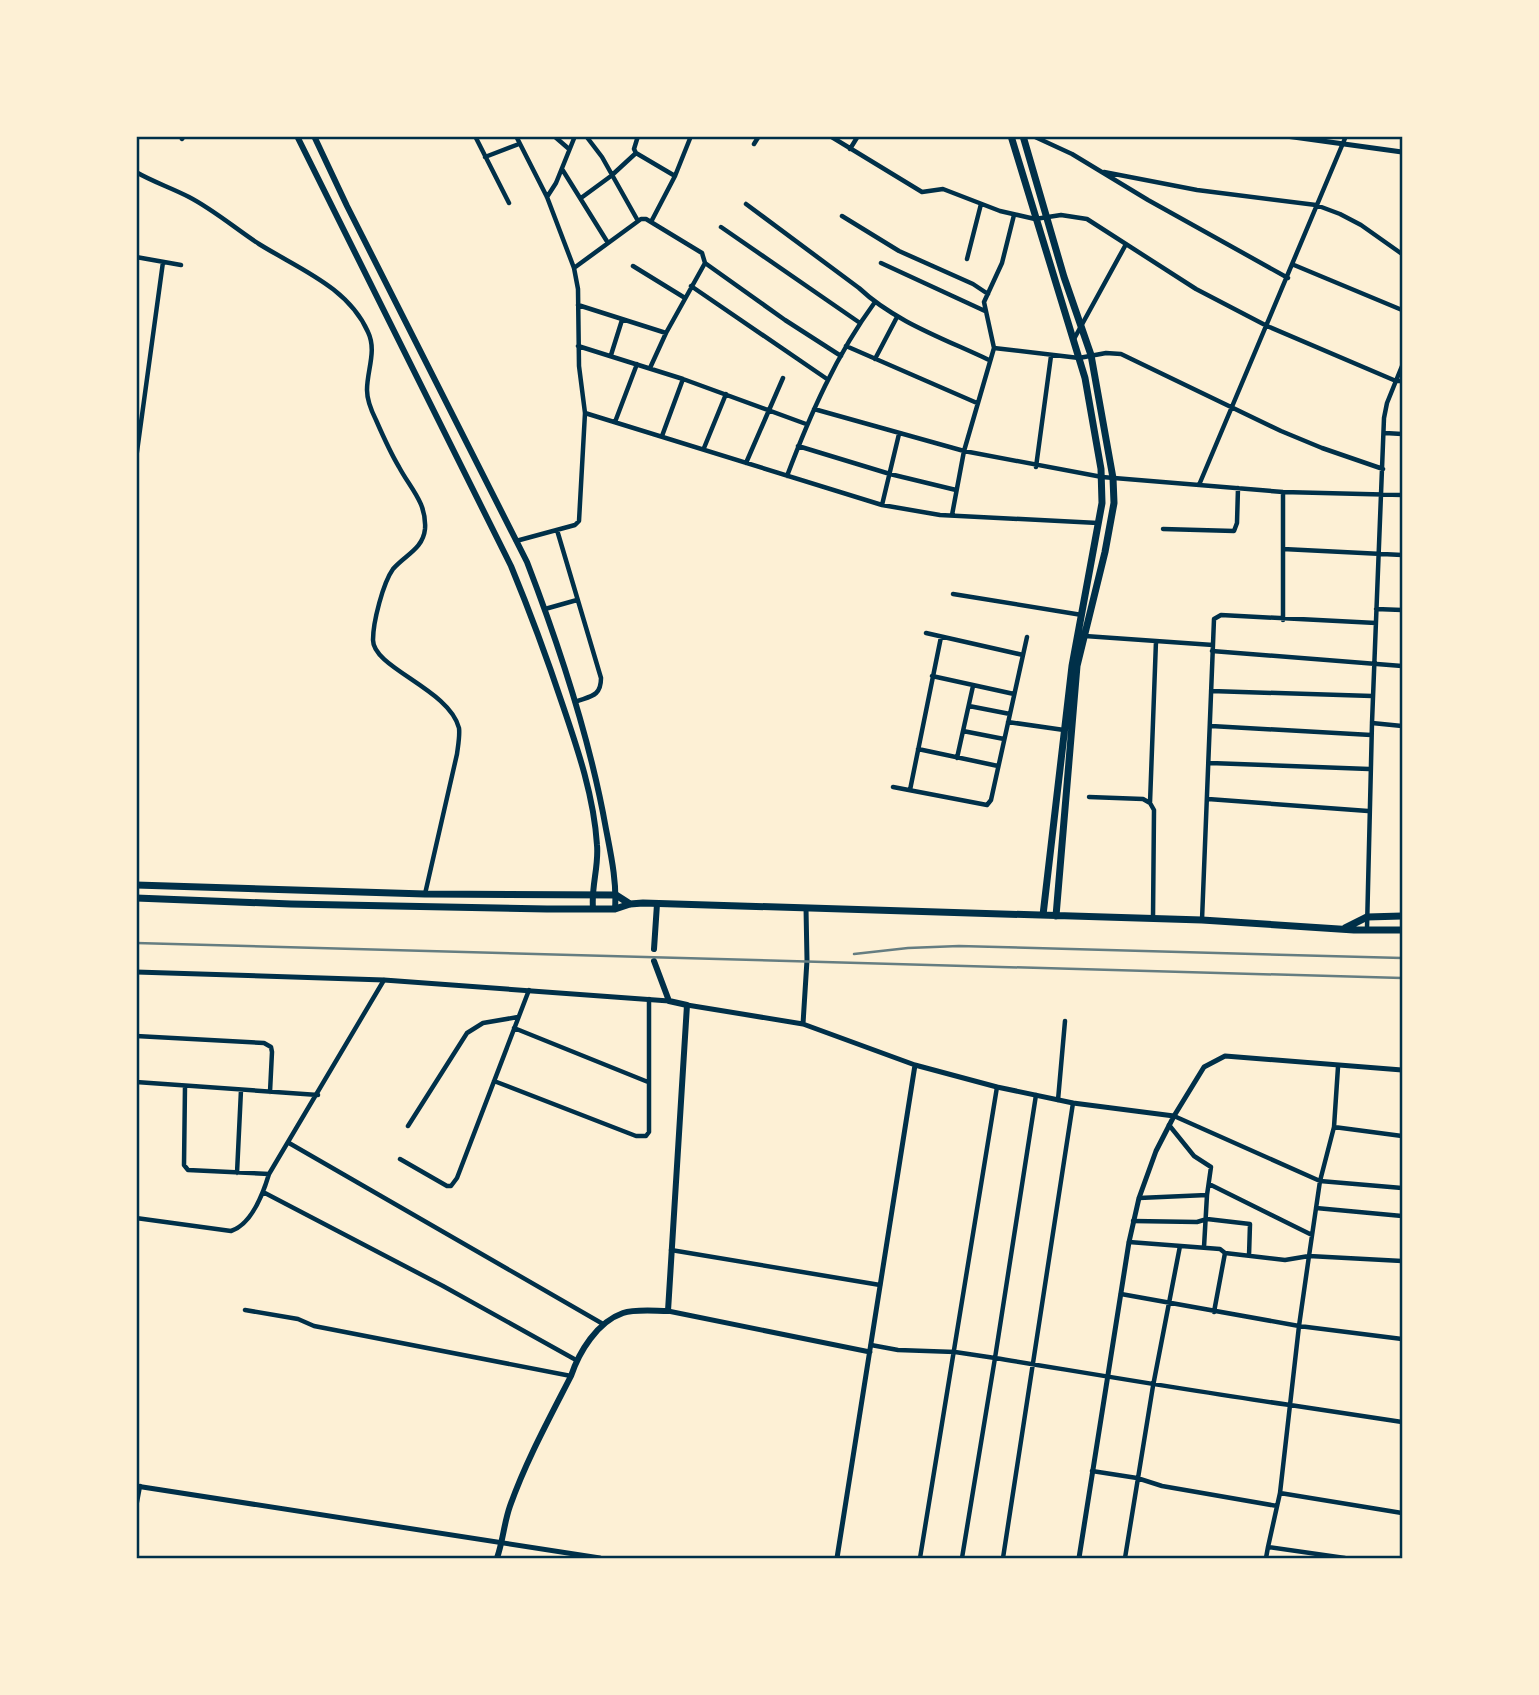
<svg xmlns="http://www.w3.org/2000/svg" width="1539" height="1695" font-family="'Titillium Web',sans-serif">
  <style>
    .lines { fill: none; stroke-linecap: round; stroke-linejoin: round }
    .minor { stroke: #003049; stroke-width: 4.5 }
    .tertiary { stroke: #003049; stroke-width: 5 }
    .secondary { stroke: #003049; stroke-width: 6 }
    .primary { stroke: #003049; stroke-width: 7 }
    .rail { stroke: #657d81; stroke-width: 2.5 }
    .neatline { fill: none; stroke: #003049; stroke-width: 2.5 }
  </style>
  <rect width="100%" height="100%" fill="#fdf0d5"/>
  <g class="lines">
    <!-- minor -->
    <path class="minor" d="M475,136L509,203
      M516,136L547,197L574,268L578,289L579,366L585,413L579,521L575,525L516,541
      M554,136L569,149
      M586,136L602,157L638,221
      M638,136L634,149L636,153L675,176
      M830,136L922,192L943,189L1000,211L1035,219L1061,215L1087,219L1196,289L1267,326L1396,381H1402
      M1033,136L1072,154L1148,200L1288,278
      M182,139L184,136
      M754,144L759,136
      M850,149L858,136
      M485,157L519,144
      M562,169L608,243
      M136,172C153,182 172,188 189,197C214,210 236,229 259,244C299,269 348,287 368,332C377,351 367,370 367,390C367,401 371,410 376,420C383,436 390,452 399,467C410,488 427,503 425,529C423,549 405,555 393,569C383,583 373,622 373,640C373,668 449,689 459,728C460,736 458,746 457,754L425,894
      M1104,172L1197,190L1316,205L1340,214L1361,225L1402,254
      M547,197L556,183L575,136
      M581,198L611,176L636,153
      M746,204L859,288C895,322 945,339 989,360
      M842,216L899,251L973,284L988,294
      M651,222L675,176L691,136
      M721,227L860,323
      M136,257L181,265
      M967,259L981,204
      M705,263L785,320L841,356
      M881,263L985,311
      M1294,265L1402,310
      M633,266L685,298
      M574,268L641,219H646L702,253L705,263L666,333L650,368
      M691,286L827,379
      M578,305L666,333
      M1074,339L1125,246
      M578,346L683,379L806,424
      M846,346L977,403
      M994,348L1079,358L1106,353L1121,354L1281,431L1322,448L1383,469
      M611,355L622,320
      M875,359L897,317
      M814,409L964,451L1102,477L1283,492L1402,495
      M585,413L882,505L940,515L1098,523
      M615,422L637,364
      M1385,433L1402,434
      M662,436L683,379
      M798,446L890,474L956,490
      M704,448L726,394
      M136,459L163,262
      M746,463L783,378
      M1036,467L1051,356
      M787,476C810,415 836,355 875,302
      M1199,485L1346,136
      M1283,492V620
      M882,505L899,434
      M952,515L964,451L994,348L984,302L1002,263L1014,215
      M1163,529L1234,531L1237,523L1238,488
      M557,530L601,678C601,697 590,696 575,702
      M1283,549L1402,555
      M953,594L1082,615
      M545,609L577,600
      M1376,609L1402,610
      M926,633L1023,655
      M1085,636L1213,645
      M1212,651L1402,666
      M932,676L1014,694
      M1211,691L1372,696
      M969,706L1010,714
      M1008,722L1064,730
      M1372,723L1384,418L1387,403L1402,366
      M1211,726L1371,735
      M963,731L1004,739
      M918,749L998,766
      M957,758L973,686
      M1210,763L1369,769
      M893,787L987,805L991,800L1027,637
      M910,790L941,637
      M1089,797L1143,799L1150,803L1154,810L1153,918
      M1208,799L1368,811
      M1150,803L1156,641
      M1202,920L1214,619L1221,615L1376,623
      M1367,929L1372,723L1402,726
      M514,1028L648,1082
      M136,1036L264,1043L271,1047L272,1052L270,1092
      M494,1081L636,1136H646L649,1132V999
      M136,1082L318,1095
      M185,1086L184,1165L188,1170L269,1174
      M1058,1100L1065,1021
      M1174,1116L1320,1181L1402,1188
      M1169,1125L1194,1156L1211,1167L1207,1195
      M408,1126L467,1033L483,1023L518,1017
      M1334,1127L1338,1067
      M289,1143L603,1324
      M400,1159L447,1186H451L457,1178L529,990
      M237,1173L241,1090
      M1209,1184L1312,1235
      M263,1192L443,1286L576,1360
      M1139,1198L1207,1195L1204,1247
      M1316,1208L1402,1216
      M136,1218L231,1231C252,1224 263,1194 269,1174L384,980
      M1133,1221L1197,1222L1207,1219L1250,1224L1249,1256
      M1129,1242L1220,1249L1225,1253
      M671,1250L880,1285
      M1402,1261L1309,1256L1299,1326L1402,1339
      M245,1310L298,1319L314,1326L571,1376
      M1214,1312L1225,1253L1285,1260L1309,1256L1320,1181L1334,1127L1402,1136
      M871,1345L898,1350L955,1352L995,1358L1036,1095
      M1402,1422L1290,1405L1280,1493L1402,1513
      M1092,1471L1137,1478L1162,1486L1277,1506
      M1280,1493L1268,1547L1345,1558
      M136,1507L140,1486
      M920,1558L997,1087
      M962,1558L995,1358C1093,1374 1191,1391 1290,1405L1299,1326L1121,1294
      M1003,1558L1073,1103
      M1125,1558L1153,1386L1180,1246
      M1266,1558L1268,1547"/>
    <!-- tertiary -->
    <path class="tertiary" d="M1286,136L1402,152
      M136,972L384,980L669,1001
      M687,1005L803,1024L915,1065L997,1087L1073,1103L1174,1116
      M803,1024L807,960L806,908
      M668,1311L870,1352
      M136,1486L600,1558
      M837,1558L915,1065
      M1079,1558L1129,1242L1139,1198L1156,1151L1174,1116L1204,1067L1225,1056L1402,1070"/>
    <!-- secondary -->
    <path class="secondary" d="M297,136L511,566C530,612 547,658 563,706C578,750 594,797 597,845C599,866 591,887 593,908
      M314,136L347,206L527,562C560,648 590,738 606,829C611,855 617,882 615,909
      M654,949L657,904
      M497,1558C503,1541 504,1523 510,1506C526,1461 549,1419 571,1376C579,1352 597,1322 623,1313C635,1309 654,1311 668,1311L687,1005L669,1001L654,961"/>
    <!-- primary -->
    <path class="primary" d="M1011,136L1085,378L1101,469L1102,503L1072,666L1043,915
      M1023,136L1064,277L1091,355L1113,478L1114,503L1105,552L1077,666L1056,916
      M136,885L425,894L616,895L630,904
      M136,898L291,904L547,909H615L630,904L643,903L1202,920L1354,930H1402
      M1345,928L1367,917L1402,916"/>
    <!-- rail -->
    <path class="rail" d="M136,943L1402,978
      M854,954L908,948L959,946L1402,958"/>
  </g>
  <!-- border -->
  <rect width="1539" height="1695" fill="none" stroke="#fdf0d5" stroke-width="276"/>
  <rect x="138" y="138" width="1263" height="1419" class="neatline"/>
</svg>
